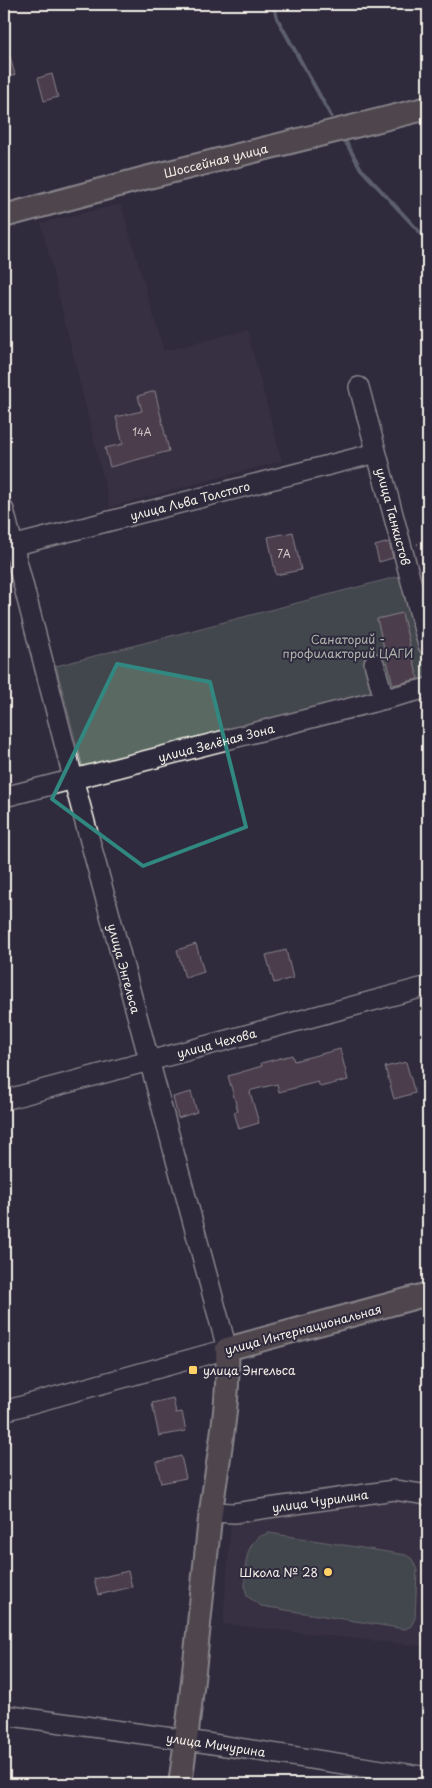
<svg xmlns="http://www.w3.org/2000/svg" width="432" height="1788" font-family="'Playpen Sans',sans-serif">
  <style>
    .built { fill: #423848 }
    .green { fill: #5a6b63; stroke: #a7aea6 }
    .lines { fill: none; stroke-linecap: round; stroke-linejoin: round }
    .stream { stroke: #939fa8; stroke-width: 4 }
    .building { fill: #6f5763; stroke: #f4f1e8 }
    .minor-casing { stroke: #f4f1e8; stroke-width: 22 }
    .major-casing { stroke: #f4f1e8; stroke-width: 26 }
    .path { stroke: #f4f1e8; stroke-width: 2.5; stroke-dasharray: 1 4; stroke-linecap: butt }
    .minor { stroke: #2f2a3d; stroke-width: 19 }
    .major { stroke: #756964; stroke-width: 22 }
    .marked { fill: none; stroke: #318880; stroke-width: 4; stroke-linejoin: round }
    .poi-dot { fill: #ffd166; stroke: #2f2a3d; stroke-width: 2 }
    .labels { text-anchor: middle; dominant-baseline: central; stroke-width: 4; stroke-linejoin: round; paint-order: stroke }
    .number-label { font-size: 10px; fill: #d3cac7 }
    .street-label { font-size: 12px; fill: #f4f1e8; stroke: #2f2a3d }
    .park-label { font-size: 12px; fill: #afb5ac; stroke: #2f2a3d }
    .poi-label { font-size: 12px; fill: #f4f1e8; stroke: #2f2a3d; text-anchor: start }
  </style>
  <rect width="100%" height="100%" fill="#2f2a3d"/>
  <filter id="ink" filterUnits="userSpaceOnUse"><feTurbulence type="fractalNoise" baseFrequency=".02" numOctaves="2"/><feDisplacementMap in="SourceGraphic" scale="10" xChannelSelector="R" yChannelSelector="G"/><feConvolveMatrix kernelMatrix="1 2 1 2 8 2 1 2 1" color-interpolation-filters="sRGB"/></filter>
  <g filter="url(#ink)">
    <!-- built -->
    <path class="built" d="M121,204L164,351L247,330L282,461L110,507L41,223Z
      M388,1499L428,1503V1647L223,1624L231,1520Z"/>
    <!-- green -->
    <path class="green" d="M400,576L428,670V681L83,769L56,666Z
      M269,1533L406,1555L412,1559L417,1570L415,1618L411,1626L405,1629L261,1606L247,1596C243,1582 244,1552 255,1540C258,1536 264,1535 269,1533Z"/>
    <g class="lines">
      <!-- stream -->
      <path class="stream" d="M273,4L277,18L331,116
        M343,137L361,169L428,241"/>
    </g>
    <!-- building -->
    <path class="building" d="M7,45L15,75L4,78V46Z
      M52,74L58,97L44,101L38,78Z
      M155,391L169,451L110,467L105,448L123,444L116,417L142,411L138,396Z
      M293,532L301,570L276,575L268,537Z
      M389,542L393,558L379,562L375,546Z
      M402,613L418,679L393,685L377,619Z
      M196,944L204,972L185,978L177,950Z
      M286,950L293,978L274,983L266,955Z
      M340,1049L348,1080L320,1087L318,1082L279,1092L277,1084L252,1090L250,1092L259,1123L239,1129L234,1112L238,1111L228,1076L262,1066L261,1063L292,1055L294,1061Z
      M406,1062L415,1093L394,1099L385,1067Z
      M191,1092L197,1112L178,1118L173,1097Z
      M173,1398L176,1413L182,1412L186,1431L159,1436L152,1403Z
      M181,1456L186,1478L161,1483L156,1462Z
      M128,1571L132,1587L98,1595L94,1579Z"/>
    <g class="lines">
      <!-- minor casing -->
      <g class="minor-casing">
        <g id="minor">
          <path id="s1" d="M359,387L428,645"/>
          <path id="s2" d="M4,510L73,778L227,1349L4,1411"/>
          <path id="s3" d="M4,548L376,453"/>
          <path d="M374,663L384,699"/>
          <path id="s4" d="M4,797L428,688"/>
          <path id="s5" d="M4,1100L428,986"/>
          <path id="s6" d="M211,1512L234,1513L394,1490L428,1495"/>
          <path id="s7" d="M4,1715L187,1740L428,1777"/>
        </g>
      </g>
      <!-- major casing -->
      <g class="major-casing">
        <g id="major">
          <path id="s8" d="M4,216L145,178L428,108"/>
          <path d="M180,1784C193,1696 200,1608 210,1519C217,1463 230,1406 227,1349L428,1294"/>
        </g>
      </g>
      <!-- path -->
      <path class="path" d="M417,544L428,546"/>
      <!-- minor -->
      <use href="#minor" class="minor"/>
      <!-- major -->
      <use href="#major" class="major"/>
    </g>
  </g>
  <!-- marked area -->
  <path d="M0 0H432V1788H0ZM117,664L210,682L246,827L143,866L52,799Z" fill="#2f2a3d" fill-opacity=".55" fill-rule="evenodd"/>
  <path class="marked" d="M117,664L210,682L246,827L143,866L52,799Z"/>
  <!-- markers -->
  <g class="poi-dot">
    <rect x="188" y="1365" width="10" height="10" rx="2.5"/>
    <circle cx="328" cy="1572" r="5"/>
  </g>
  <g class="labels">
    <!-- number labels -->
    <g class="number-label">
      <text x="142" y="431">14А</text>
      <text x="284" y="553">7А</text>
    </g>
    <!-- street labels -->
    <g class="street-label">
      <text stroke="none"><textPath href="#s8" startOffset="219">Шоссейная улица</textPath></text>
      <text stroke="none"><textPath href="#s3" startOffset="192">улица Льва Толстого</textPath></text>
      <text stroke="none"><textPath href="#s1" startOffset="134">улица Танкистов</textPath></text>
      <text stroke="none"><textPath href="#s4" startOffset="219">улица Зелёная Зона</textPath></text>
      <text stroke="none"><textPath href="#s2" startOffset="474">улица Энгельса</textPath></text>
      <text stroke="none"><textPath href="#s5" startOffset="220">улица Чехова</textPath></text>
      <text transform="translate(303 1329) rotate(-15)">улица Интернациональная</text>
      <text stroke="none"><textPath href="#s6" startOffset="110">улица Чурилина</textPath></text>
      <text stroke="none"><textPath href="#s7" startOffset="214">улица Мичурина</textPath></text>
    </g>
    <!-- park labels -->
    <g class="park-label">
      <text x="348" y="639">Санаторий -<tspan x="348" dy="14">профилакторий ЦАГИ</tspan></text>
    </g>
    <!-- poi labels -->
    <g class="poi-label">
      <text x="203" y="1370">улица Энгельса</text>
      <text x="318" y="1572" text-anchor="end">Школа № 28</text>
    </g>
  </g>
  <!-- margin -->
  <rect width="432" height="1788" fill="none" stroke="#2f2a3d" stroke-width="20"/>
  <rect x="10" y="10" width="412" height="1768" fill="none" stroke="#f4f1e8" stroke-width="2" filter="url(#ink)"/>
</svg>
